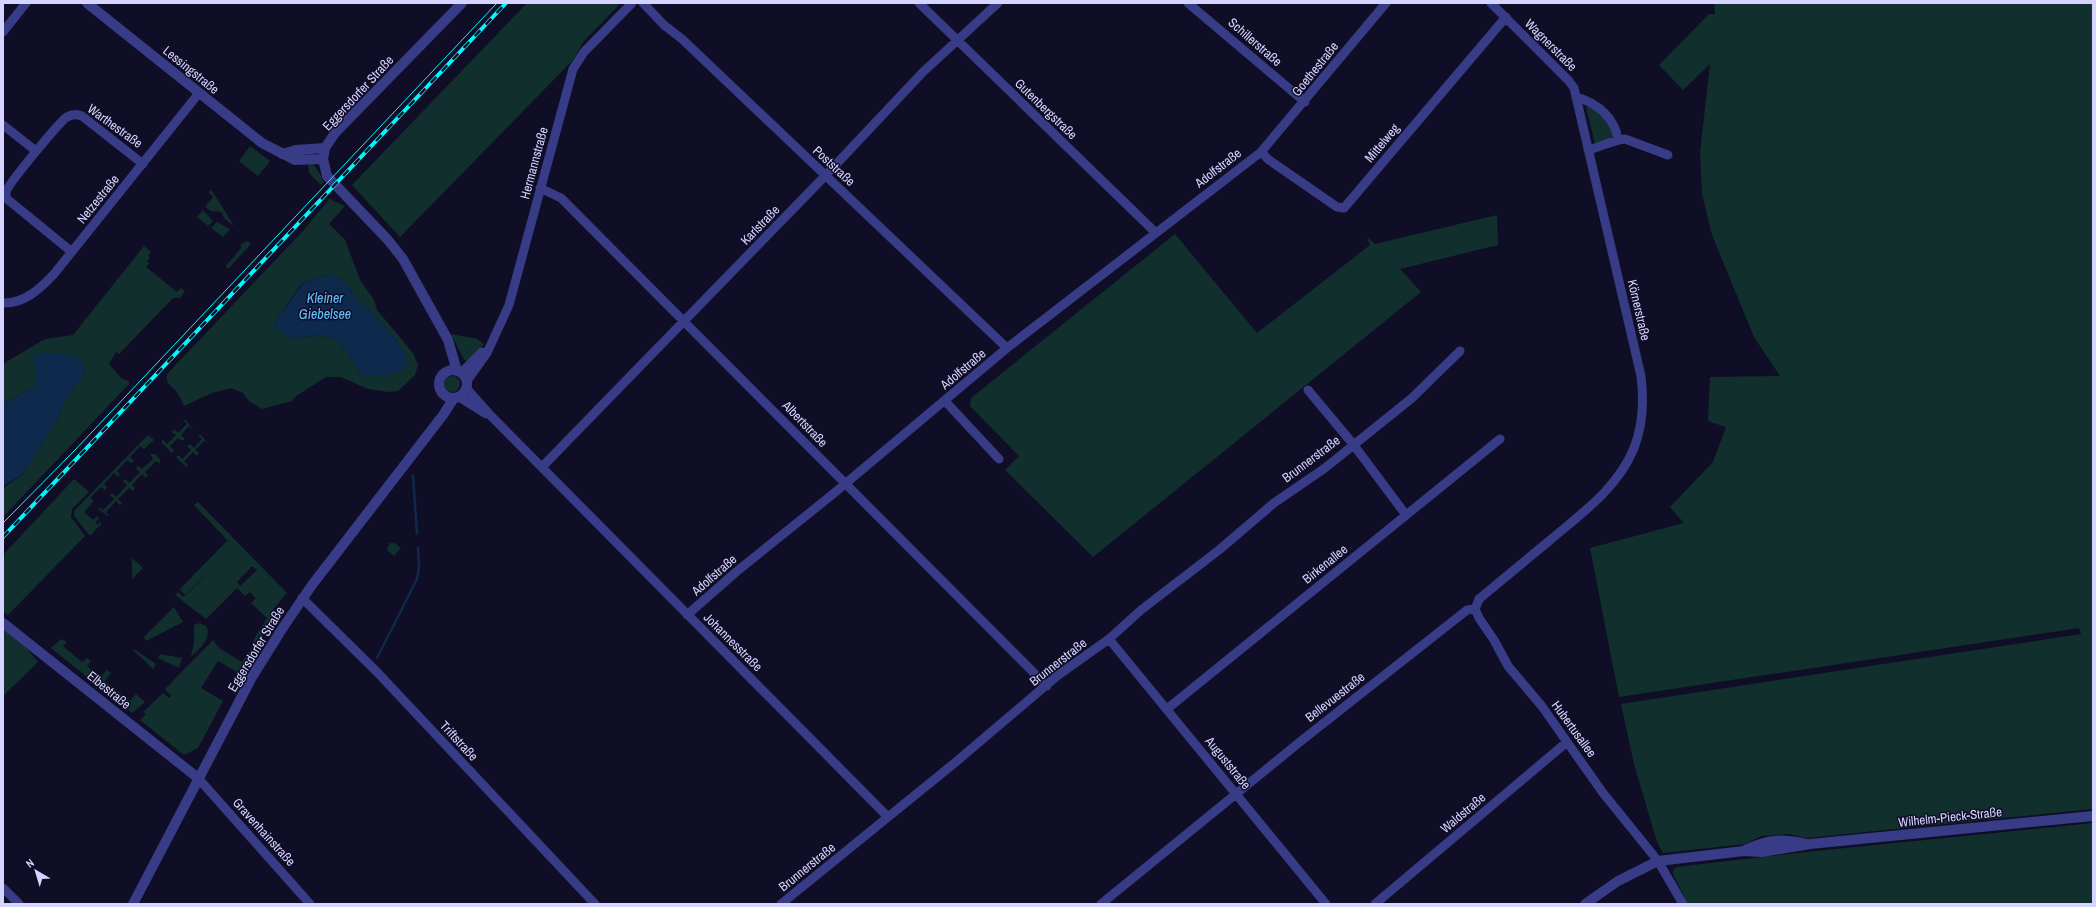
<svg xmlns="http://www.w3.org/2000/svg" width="2096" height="907" font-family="'Archivo Narrow',sans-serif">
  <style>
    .green { fill: #11302d; fill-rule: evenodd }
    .water { fill: #0d294c }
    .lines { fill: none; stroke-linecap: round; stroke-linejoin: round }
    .stream { stroke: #0d294c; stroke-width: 2.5 }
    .minor { stroke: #383b86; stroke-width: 9 }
    .tertiary { stroke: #383b86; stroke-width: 10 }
    .tram { stroke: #00f9fe; stroke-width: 1 }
    .rail-casing { stroke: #00f9fe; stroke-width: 4 }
    .rail { stroke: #100e26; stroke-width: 2.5; stroke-dasharray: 8; stroke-linecap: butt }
    .labels { text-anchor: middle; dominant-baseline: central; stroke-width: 3; stroke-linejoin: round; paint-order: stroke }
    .street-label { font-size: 13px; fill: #d5d3ff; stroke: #100e26 }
    .water-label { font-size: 14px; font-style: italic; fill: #61c3ff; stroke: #100e26 }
  </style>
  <rect width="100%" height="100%" fill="#100e26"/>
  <!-- green -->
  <path class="green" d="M527,3H618L619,5L584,41L573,60L400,237L352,185Z
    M1714,3H2093V809L1806,838L1789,834L1761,836L1745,844L1663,853L1657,842L1634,764L1621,704L2081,634L2079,628L1619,697L1590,548L1684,523L1670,507L1713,462L1726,427L1708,421L1710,377L1780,376L1754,337L1712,235L1702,194L1700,153L1710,64L1683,90L1659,65L1709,14H1715Z
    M1591,106L1596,108L1614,131L1613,138L1595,144L1586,107Z
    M250,146L270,161L258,176L239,161Z
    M308,162C317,165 320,175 324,182L321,185L309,173Z
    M210,190L213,192L234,226L225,219L221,212L211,211L205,207L213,197L209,193Z
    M330,198L333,201L345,206L329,224L345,240L360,280L374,300L377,310L413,353L418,365L415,375L398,391L389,392L368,389L341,377H326L296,396L292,401L262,409L249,401L243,393L231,388L212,393L184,406C182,402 181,398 178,394C173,386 163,383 168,373L303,231ZM332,274L347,284L355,298L373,313L397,341L361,375C339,339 335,329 291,340L273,324L303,282Z
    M203,210L213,221L208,226L197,217Z
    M1497,215L1498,245L1400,269L1421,292L1093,557L1005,470L1019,456L970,406L971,398L1175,234L1257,333L1370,245L1367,237L1375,244Z
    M217,222L230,229L223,237L211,228Z
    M247,241L251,244L228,269L226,266L242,247L240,245Z
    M144,246L151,252L148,255L150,258L147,261L149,263L146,267L177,292L181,288L185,291L180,298H173L119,354L116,352L109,364L121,378L130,382L128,385L3,517V488L23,474L56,421L65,402L85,372L75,356H32L35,365V386L3,404V364L45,339L73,335Z
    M451,334L477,339L484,344L469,361L464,360Z
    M444 384a8 8 0 1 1 16 0a8 8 0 1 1-16 0Z
    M183,420H186L193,430L189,426L181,435L185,439L182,441L178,438L170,446L174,450L172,453L161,442L163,440L167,444L176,435L172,432L174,429L178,433L187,424Z
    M148,435L154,440L144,449L140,446L130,457L134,461L131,463L127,460L117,471L120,474L118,477L114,473L104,484L107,488L105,490L101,487L90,498L94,501L84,512L93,520L97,516L99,519L95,522L98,525L101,521V524L90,536L74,516V511Z
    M198,435H201L208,444L204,441L195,450L199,453L197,456L193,452L184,461L188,465L186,467L176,457L179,455L182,459L191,450L187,446L190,444L194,448L202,439Z
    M150,454H155L160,459V464L156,461L145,472L148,475L146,478L142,474L132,485L135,489L133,491L129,488L118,499L122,503L120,505L116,501L106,512L109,516H107L99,509V507L103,510L114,499L110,495L112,493L116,497L127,485L123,481L125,479L129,483L140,472L136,468L138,466L142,469L153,459Z
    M74,479L89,492L72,509L71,517L85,536L8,615L3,611V555Z
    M198,502L287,593L272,611L275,614L239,673L218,661L201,688L223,701L198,748L184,755L140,720L146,714L143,712L163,693L169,698L171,696L165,689L213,640L219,648L242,662L255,643L253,641L267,618L251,603L256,598L250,592L245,596L237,588L206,619L175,595L178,592L184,597L223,557L185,595L180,589L227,541L230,543L194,505ZM252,566L257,570L240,586L237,582Z
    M390,542L392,544L393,542L401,548L394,556L387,550Z
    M132,558L143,568L132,579Z
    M174,607L183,622L146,641L144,637Z
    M200,623L207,627C211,640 200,648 191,657L194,642V625Z
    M3,627L20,640L38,662L3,696Z
    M61,639L67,642L63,646L82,662L87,658L91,661L87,666L100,677L107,670L111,673L105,681L130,701L136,694L145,702L132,713L51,648Z
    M134,649L156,664L153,669L133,650Z
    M160,654L182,658L179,668L158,658Z
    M2093,823V904H1688L1673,874V870L1676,867L1816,851Z"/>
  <!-- water -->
  <path class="water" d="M332,274L347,284L355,298L373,313L397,341L407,358V365C397,378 377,377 361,375C339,339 335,329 291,340L273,324L304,282Z
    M46,353L75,355L82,361L85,372L65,402L56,421L23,474L3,486V404L35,386V365L32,356Z"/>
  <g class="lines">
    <!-- stream -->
    <path class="stream" d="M413,476L417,534
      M377,658L417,579L419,568L418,548"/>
    <!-- minor -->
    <path class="minor" d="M643,3L664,25L682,39L1007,348
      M919,3L1156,233
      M1188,3L1305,102
      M3,32L26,3
      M1577,97C1598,104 1614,117 1618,139
      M3,125L36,151
      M1588,150C1600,147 1614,140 1625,139L1668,155
      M1261,152L1269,160L1337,207L1344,208L1506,17
      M540,188L561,198L1047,686
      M72,252L7,199C6,196 5,193 7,190C10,182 60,121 67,117C72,114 77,114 82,116L143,164
      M3,303C24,304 41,288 54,274L199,93
      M461,373L482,352
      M467,381L487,353L509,305L573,69L584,52L632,3
      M466,388L492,417L888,817
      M1308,390L1353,444L1406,515
      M459,397L486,414
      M945,401L999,459
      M542,467L826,175L923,72L998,3
      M302,598L377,672L595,904
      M1475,609L1479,599C1502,580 1526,560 1549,541C1581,514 1618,488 1634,448C1643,425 1644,400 1641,376L1574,88L1569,81L1491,3
      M1475,609L1479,618L1494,640L1508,666L1541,705L1603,793L1658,861L1683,904
      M687,615L736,572L833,494L1007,348L1261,152L1386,3
      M1109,639L1326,904
      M1167,709L1500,439
      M198,778L310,904
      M3,888L19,904
      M781,904L957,761L1057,676L1109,639L1141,610L1219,550L1274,503L1325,468L1412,398L1460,351
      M1101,904L1301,741L1467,610L1475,609
      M1375,904L1567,742"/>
    <!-- tertiary -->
    <path class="tertiary" d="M87,3L262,143L295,160L323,159
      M282,154L296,150L325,148
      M439 384a14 14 0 1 1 28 0a14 14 0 1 1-28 0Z
      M457,371L448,340L403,259L388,240L327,176L323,159L325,148L335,133L462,3
      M3,623L198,778
      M1745,850C1769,839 1782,838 1807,844
      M133,904L252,677L282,629L312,585L443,415L454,398
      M1585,904L1618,881L1658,861L1744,851L1762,852L1810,844L2093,816"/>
    <!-- tram -->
    <path class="tram" d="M3,523L75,450L497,3"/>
    <!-- rail casing -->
    <g class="rail-casing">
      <path id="rail" d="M3,537L506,3"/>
    </g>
    <!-- rail -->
    <use href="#rail" class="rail"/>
  </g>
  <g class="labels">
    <!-- street labels -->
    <g class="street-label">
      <text transform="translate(1255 42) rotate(41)">Schillerstraße</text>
      <text transform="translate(1551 45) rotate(45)">Wagnerstraße</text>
      <text transform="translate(1315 69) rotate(-51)">Goethestraße</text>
      <text transform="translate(191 70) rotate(39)">Lessingstraße</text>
      <text transform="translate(358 93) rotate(-47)">Eggersdorfer Straße</text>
      <text transform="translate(1046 109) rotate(44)">Gutenbergstraße</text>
      <text transform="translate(115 126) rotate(36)">Warthestraße</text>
      <text transform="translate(1382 143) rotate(-50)">Mittelweg</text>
      <text transform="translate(534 163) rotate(-75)">Hermannstraße</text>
      <text transform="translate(834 166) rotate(43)">Poststraße</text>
      <text transform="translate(1218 168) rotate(-38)">Adolfstraße</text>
      <text transform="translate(98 199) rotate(-51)">Netzestraße</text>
      <text transform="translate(760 225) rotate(-46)">Karlstraße</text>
      <text transform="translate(1639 310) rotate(77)">Körnerstraße</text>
      <text transform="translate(963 369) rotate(-40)">Adolfstraße</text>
      <text transform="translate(805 424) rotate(46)">Albertstraße</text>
      <text transform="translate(1311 459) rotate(-37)">Brunnerstraße</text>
      <text transform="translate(1325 564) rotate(-39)">Birkenallee</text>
      <text transform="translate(714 575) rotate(-41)">Adolfstraße</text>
      <text transform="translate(733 642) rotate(45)">Johannesstraße</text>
      <text transform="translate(256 649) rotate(-59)">Eggersdorfer Straße</text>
      <text transform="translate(1058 662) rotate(-38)">Brunnerstraße</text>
      <text transform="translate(109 690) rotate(39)">Elbestraße</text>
      <text transform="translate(1335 697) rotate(-38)">Bellevuestraße</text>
      <text transform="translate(1574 729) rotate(54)">Hubertusallee</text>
      <text transform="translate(459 741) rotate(47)">Triftstraße</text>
      <text transform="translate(1228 763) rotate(51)">Auguststraße</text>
      <text transform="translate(1463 813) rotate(-40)">Waldstraße</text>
      <text transform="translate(1950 817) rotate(-6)">Wilhelm-Pieck-Straße</text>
      <text transform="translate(264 832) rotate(48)">Gravenhainstraße</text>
      <text transform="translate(807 867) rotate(-39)">Brunnerstraße</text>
    </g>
    <!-- water labels -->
    <g class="water-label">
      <text x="325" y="298">Kleiner<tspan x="325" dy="16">Giebelsee</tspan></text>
    </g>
  </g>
  <!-- border -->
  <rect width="2096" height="907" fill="none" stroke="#d5d3ff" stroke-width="8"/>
  <!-- north arrow -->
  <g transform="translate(36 871) rotate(322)" stroke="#100e26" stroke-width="3" paint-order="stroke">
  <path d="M0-3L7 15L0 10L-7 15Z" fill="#d5d3ff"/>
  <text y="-6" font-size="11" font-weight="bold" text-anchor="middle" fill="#d5d3ff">N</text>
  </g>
</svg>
